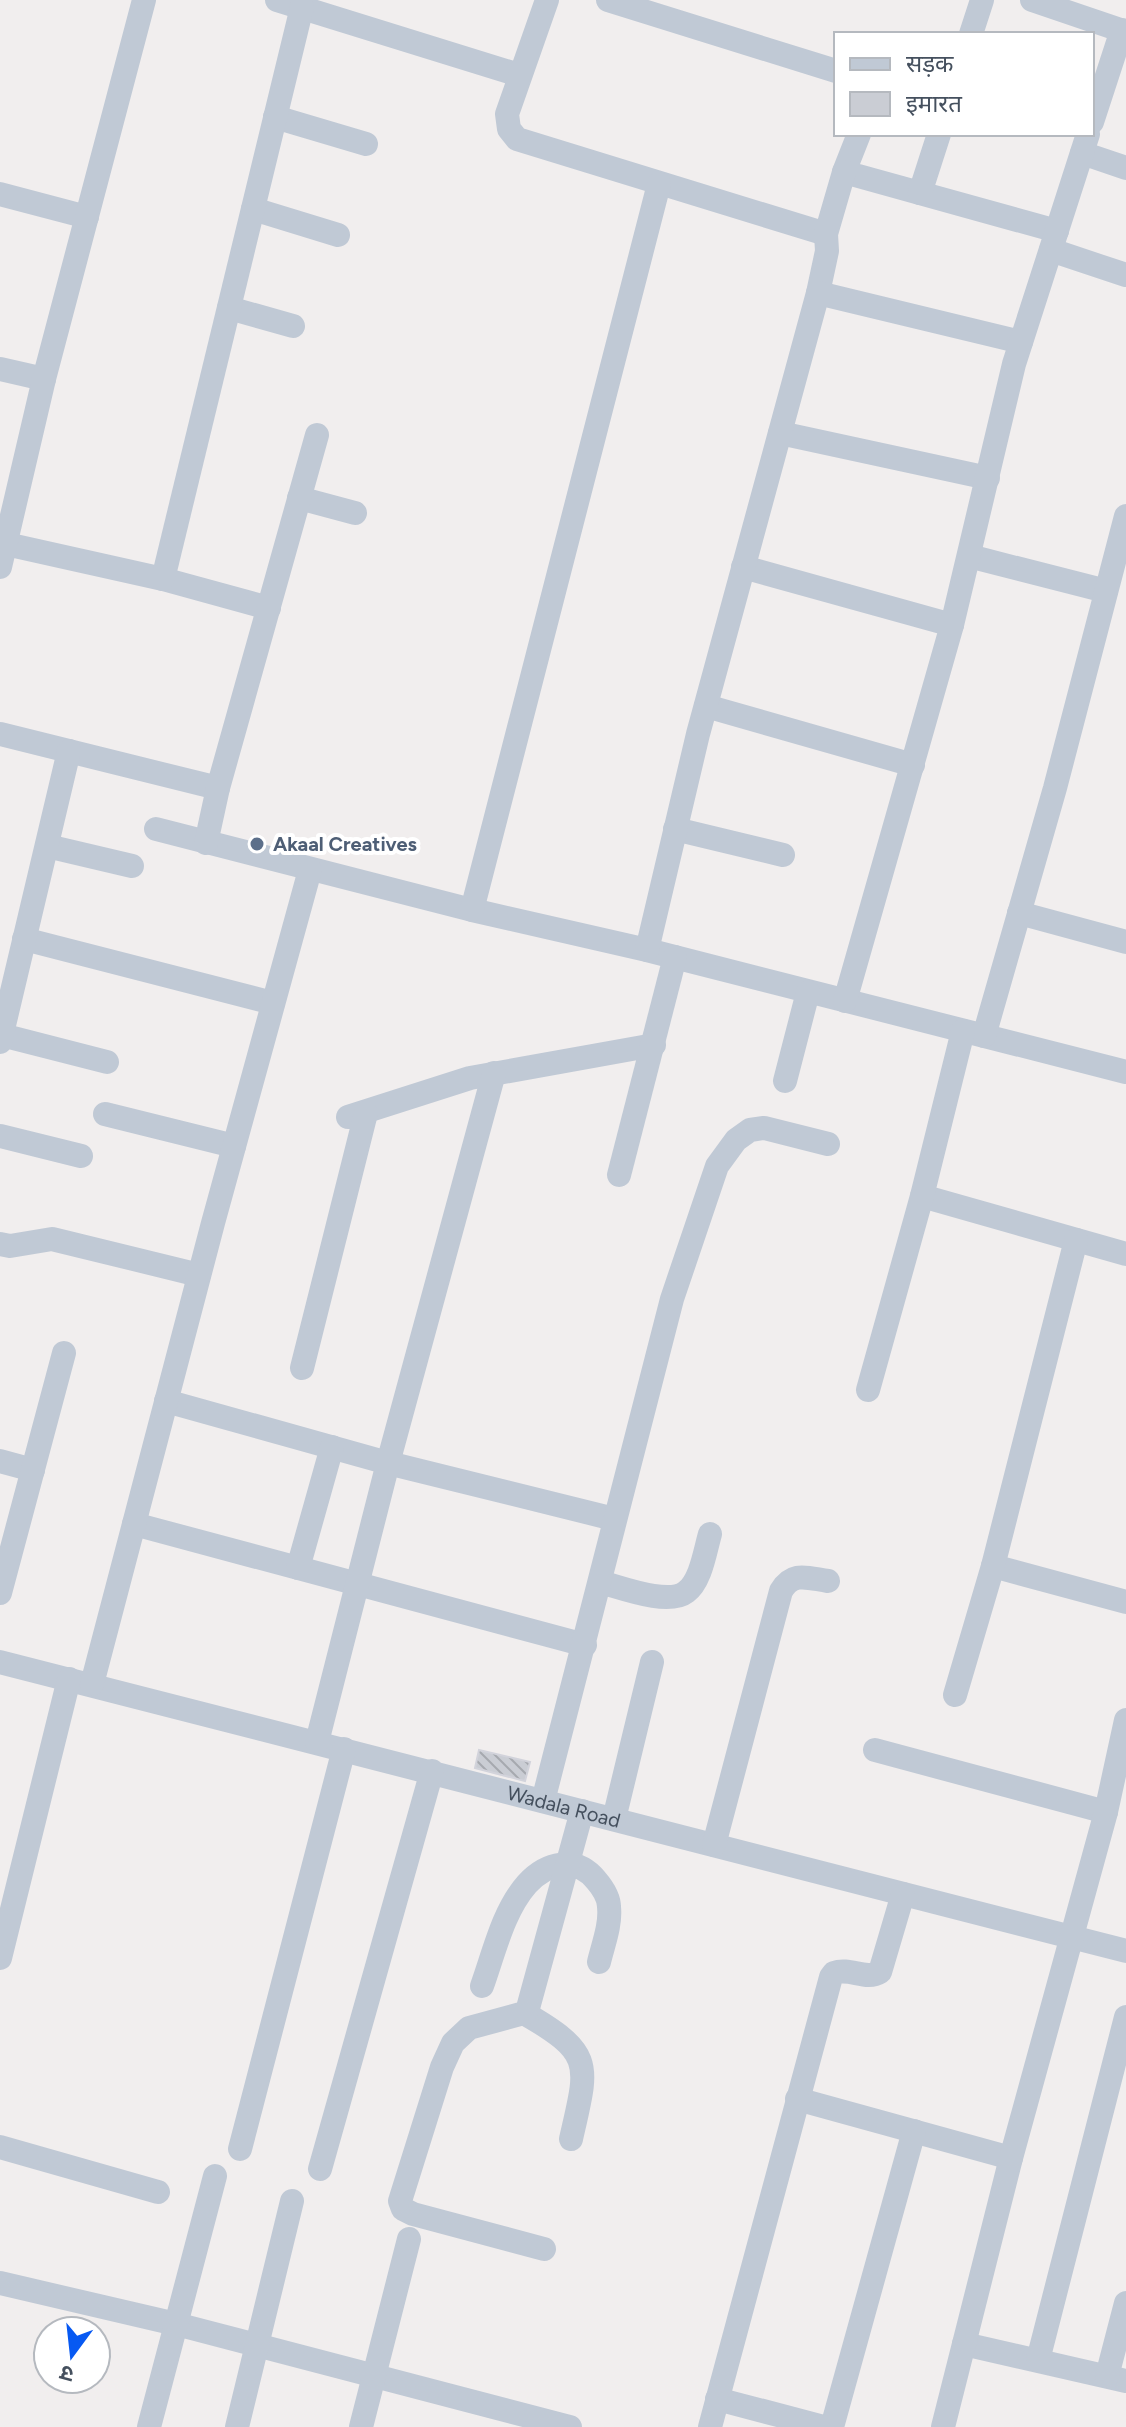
<svg xmlns="http://www.w3.org/2000/svg" width="1126" height="2427" font-family="Figtree,'Noto Sans Devanagari',sans-serif">
  <style>
    .building { fill: url(#building-back-hatch); stroke: #d2d3db; stroke-width: 2 }
    .lines { fill: none; stroke-linecap: round; stroke-linejoin: round }
    .minor { stroke: #c0c9d5; stroke-width: 24 }
    .service-dot { fill: #5c6f8a; stroke: #fff; stroke-width: 3 }
    .labels { text-anchor: middle; dominant-baseline: central; stroke-width: 8; stroke-linejoin: round; paint-order: stroke }
    .service-label { font-size: 20px; font-weight: bold; fill: #4e5e75; stroke: #fff; text-anchor: start }
    .street-label { font-size: 20px; fill: #45505e; stroke: #fff }
  </style>
  <defs>
    <pattern id="building-back-hatch" width="6" height="6" patternUnits="userSpaceOnUse" patternTransform="scale(2)"><rect width="6" height="6" fill="#cacdd4"/><path d="M-1 5l2 2M0 0l6 6M5-1l2 2" fill="none" stroke="#a6a9af"/></pattern>
  </defs>
  <rect width="100%" height="100%" fill="#f1eeee"/>
  <!-- building -->
  <path class="building" d="M479,1750L530,1762L525,1781L475,1768Z"/>
  <g class="lines">
    <!-- minor -->
    <g class="minor">
      <path d="M277,0L519,75"/>
      <path d="M547,0L507,114L509,129L517,139L826,234"/>
      <path d="M608,0L836,71"/>
      <path d="M1032,0L1126,32"/>
      <path d="M971,34L982,0"/>
      <path d="M275,117L366,144"/>
      <path d="M1092,122L1122,30"/>
      <path d="M859,134L844,172L1057,231"/>
      <path d="M1082,153L1126,168"/>
      <path d="M920,193L939,134"/>
      <path d="M0,194L87,217"/>
      <path d="M253,209L338,235"/>
      <path d="M1051,250L1126,275"/>
      <path d="M818,293L827,251L826,234L844,172"/>
      <path d="M229,308L293,326"/>
      <path d="M0,369L44,379"/>
      <path d="M780,433L988,478"/>
      <path d="M299,498L355,513"/>
      <path d="M6,544L163,579L269,608"/>
      <path d="M969,556L1106,591"/>
      <path d="M0,567L44,379L144,0"/>
      <path d="M743,567L952,625"/>
      <path d="M163,579L302,7"/>
      <path d="M706,706L913,765"/>
      <path d="M0,734L218,788"/>
      <path d="M156,829L472,910L647,950L1126,1072"/>
      <path d="M675,829L783,855"/>
      <path d="M206,843L218,788L317,435"/>
      <path d="M47,846L132,866"/>
      <path d="M472,910L659,184"/>
      <path d="M1019,913L1126,942"/>
      <path d="M24,939L273,1003"/>
      <path d="M647,950L698,734L818,293L1021,342"/>
      <path d="M845,1001L952,625L1014,364L1088,134"/>
      <path d="M2,1035L107,1062"/>
      <path d="M984,1036L1055,788L1126,516"/>
      <path d="M0,1042L69,751"/>
      <path d="M785,1081L808,992"/>
      <path d="M105,1114L234,1146"/>
      <path d="M348,1117L470,1078L654,1045"/>
      <path d="M0,1136L81,1156"/>
      <path d="M619,1175L675,957"/>
      <path d="M922,1196L1126,1254"/>
      <path d="M0,1244L10,1246L52,1239L199,1275"/>
      <path d="M302,1368L366,1113"/>
      <path d="M868,1390L922,1196L963,1031"/>
      <path d="M166,1401L388,1463L614,1519"/>
      <path d="M0,1461L33,1470"/>
      <path d="M134,1524L585,1645"/>
      <path d="M993,1566L1126,1602"/>
      <path d="M298,1568L332,1447"/>
      <path d="M600,1582C620,1587 668,1606 686,1592C701,1581 705,1551 710,1534"/>
      <path d="M0,1593L64,1353"/>
      <path id="s1" d="M0,1662L1126,1951"/>
      <path d="M92,1684L213,1223L310,870"/>
      <path d="M955,1695L993,1566L1076,1240"/>
      <path d="M317,1742L388,1463L494,1073"/>
      <path d="M875,1750L1106,1812"/>
      <path d="M543,1801L672,1299L717,1166L736,1140L750,1130L764,1128L828,1144"/>
      <path d="M614,1819L652,1662"/>
      <path d="M714,1845L781,1591C793,1571 807,1578 828,1581"/>
      <path d="M0,1958L69,1679"/>
      <path d="M482,1986C494,1953 503,1911 527,1884C546,1863 576,1855 596,1880C602,1887 609,1897 609,1907C611,1925 603,1945 599,1962"/>
      <path d="M524,2013C595,2054 588,2064 571,2139"/>
      <path d="M797,2099L1011,2158"/>
      <path d="M0,2147L158,2192"/>
      <path d="M240,2149L344,1749"/>
      <path d="M320,2169L432,1771"/>
      <path d="M544,2249L413,2214L403,2209L400,2201L442,2067L453,2043L469,2028L524,2013L528,2008L582,1811"/>
      <path d="M0,2283L176,2324L570,2427"/>
      <path d="M964,2344L1126,2381"/>
      <path d="M1038,2360L1126,2017"/>
      <path d="M1107,2376L1126,2303"/>
      <path d="M717,2399L824,2427"/>
      <path d="M149,2427L215,2176"/>
      <path d="M237,2427L292,2201"/>
      <path d="M361,2427L409,2239"/>
      <path d="M710,2427L831,1977L834,1973C850,1967 866,1981 880,1972L903,1894"/>
      <path d="M832,2427L914,2131"/>
      <path d="M943,2427L1011,2158L1106,1812L1126,1720"/>
    </g>
  </g>
  <!-- markers -->
  <circle class="service-dot" cx="257" cy="844" r="8"/>
  <g class="labels">
    <!-- service labels -->
    <g class="service-label">
      <text x="273" y="844">Akaal Creatives</text>
    </g>
    <!-- street labels -->
    <g class="street-label">
      <text stroke="none"><textPath href="#s1" startOffset="582">Wadala Road</textPath></text>
    </g>
  </g>
  <!-- legend -->
  <rect x="834" y="32" width="260" height="104" fill="#ffffff" stroke="#b5b9bf" stroke-width="2"/>
  <rect x="850" y="58" width="40" height="12" fill="#c0c9d5" stroke="#b5b9bf" stroke-width="2"/>
  <text x="906" y="72" font-size="24" fill="#45505e">सड़क</text>
  <rect x="850" y="92" width="40" height="24" fill="#cacdd4" stroke="#b5b9bf" stroke-width="2"/>
  <text x="906" y="112" font-size="24" fill="#45505e">इमारत</text>
  <!-- north arrow -->
  <g transform="translate(72 2355) rotate(195)"><circle r="38" fill="#ffffff" stroke="#b5b9bf" stroke-width="2"/>
  <path d="M0-6L14 30L0 20L-14 30Z" fill="#0759f2"/>
  <text y="-12" font-size="22" font-weight="bold" text-anchor="middle" fill="#45505e">उ</text>
  </g>
</svg>
